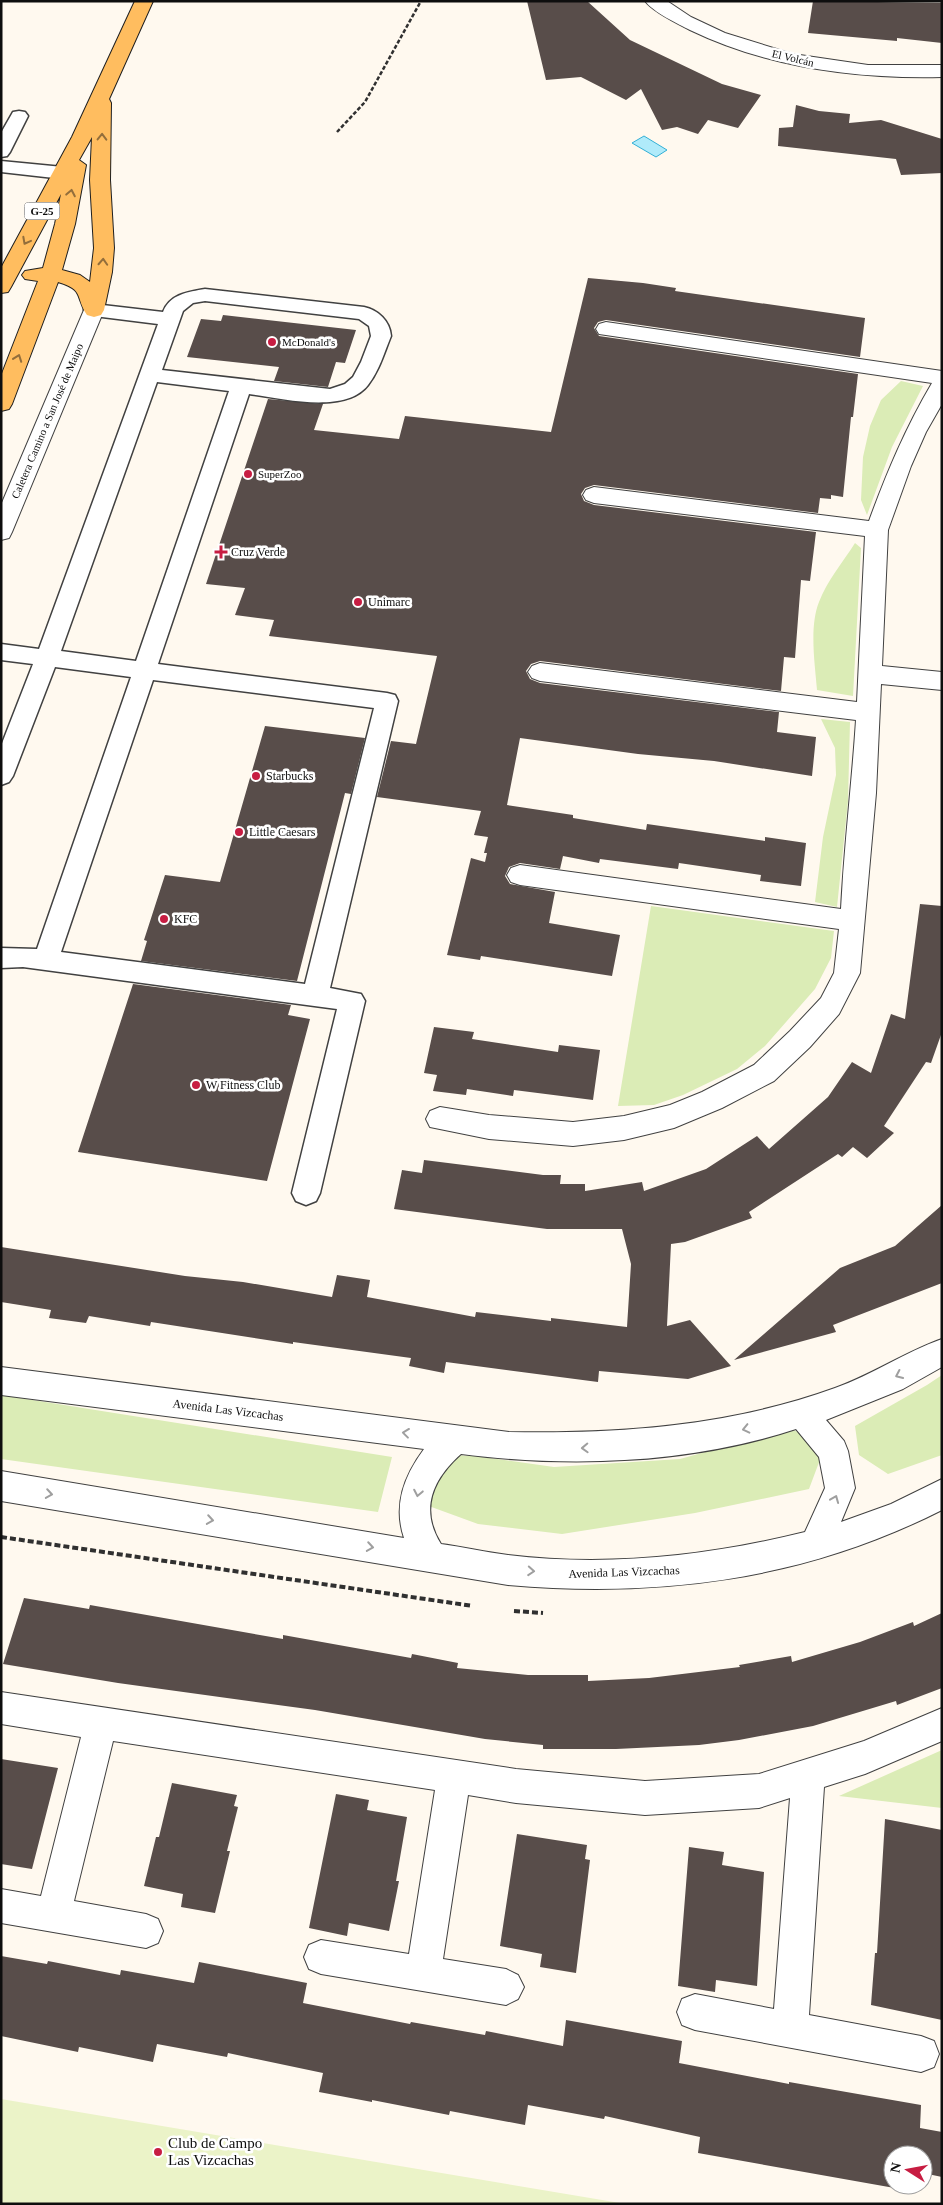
<svg xmlns="http://www.w3.org/2000/svg" width="943" height="2205" font-family="Georgia,serif">
  <style>
    .green { fill: #dbecb6 }
    .pitch { fill: #ebf3c8 }
    .water { fill: #b0ebfa; stroke: #33b0d6 }
    .building { fill: #584d4a }
    .lines { fill: none; stroke-linecap: round; stroke-linejoin: round }
    .service-casing { stroke: #414141; stroke-width: 3 }
    .minor-casing { stroke: #414141; stroke-width: 2 }
    .primary-casing { stroke: #1f1f1f; stroke-width: 2 }
    .path-far1 { stroke: #303030; stroke-width: 2.5; stroke-dasharray: 4 2; stroke-linecap: butt }
    .path { stroke: #303030; stroke-width: 4; stroke-dasharray: 6 3; stroke-linecap: butt }
    .service { fill: #fff; fill-rule: evenodd }
    .minor { fill: #fff; fill-rule: evenodd }
    .primary { fill: #ffbd5f; fill-rule: evenodd }
    .oneway { stroke: #936e3b }
    .oneway2 { stroke: #9f9f9f }
    .poi-dot { fill: #c71d42; stroke: #fff; stroke-width: 2 }
    .labels { text-anchor: middle; dominant-baseline: central; stroke-width: 5; stroke-linejoin: round; paint-order: stroke }
    .far-street-label { font-size: 11px; fill: #0e0e0e; stroke: #fff }
    .shield { fill: #fff; stroke: #565656; stroke-width: 1 }
    .shield-label { font-size: 11px; font-weight: bold; fill: #0e0e0e }
    .far-poi-label { font-size: 11px; fill: #0e0e0e; stroke: #fff; text-anchor: start }
    .poi-label { font-size: 12px; fill: #0e0e0e; stroke: #fff; text-anchor: start }
    .street-label { font-size: 12px; fill: #0e0e0e; stroke: #fff }
    .near-poi-label { font-size: 15px; fill: #0e0e0e; stroke: #fff; text-anchor: start }
  </style>
  <rect width="100%" height="100%" fill="#fff9ef"/>
  <!-- green -->
  <path class="green" d="M901,381L923,386L892,447L867,515L861,500L863,457L870,426L881,400Z
    M855,543L861,548L853,696L817,690C815,664 809,627 819,602C827,581 843,562 855,543Z
    M821,719L850,722L848,801L837,907L815,902L823,837L836,775L835,748Z
    M651,906L834,931L831,958L815,989L765,1046L737,1069L683,1095L654,1105L618,1106Z
    M942,1375V1455L888,1474L859,1455L855,1426L927,1385Z
    M1,1395L392,1457L378,1512L1,1459Z
    M788,1429L807,1434L821,1457L809,1489L695,1513L562,1534L478,1524L426,1505L450,1455L475,1456L554,1467L680,1459Z
    M942,1750V1808L839,1796Z"/>
  <!-- pitch -->
  <path class="pitch" d="M1,2099L626,2204H1Z"/>
  <!-- water -->
  <path class="water" d="M644,136L667,150L656,157L632,143Z"/>
  <!-- building -->
  <path class="building" d="M527,1H587L630,40L722,84L761,95L738,128L708,120L698,134L677,127L662,130L641,89L626,100L581,77L546,80Z
    M813,1L942,3V43L897,38V41L808,33Z
    M796,105L819,111L850,114L849,123L881,120L942,139V173L901,175L896,159L778,146L779,128L793,127Z
    M588,278L643,283L676,288L675,291L865,318L860,357L606,320L598,322L594,328L599,336L858,374L853,417H851L843,497L831,495V499L820,498L818,513L594,485L585,488L581,494L584,501L594,505L816,532L810,581L801,580L795,658L784,657L781,691L540,661L531,664L526,671L530,679L540,683L779,712L777,732L816,737L812,776L714,761L638,754L520,738L507,805L573,815V818L646,830L647,824L765,841V837L806,843L801,886L760,881L761,875L679,863L678,869L600,859L599,863L563,856L560,869L520,863L509,867L505,876L510,884L555,892L549,923L620,935L612,976L481,956L480,960L447,955L471,858L485,862L487,853H484L488,837L474,835L481,811L377,797L391,741L416,744L437,656L269,636L274,620L235,615L245,588L206,584L268,399L323,404L314,430L399,439L405,416L551,432Z
    M223,315L356,330L345,363L336,362L328,387L274,381L279,367L187,357L201,319L221,321Z
    M265,726L365,738L351,794L345,793L297,981L141,961L147,941L144,940L165,875L220,882Z
    M920,904L942,906V1032L931,1063L926,1062L884,1126L894,1133L867,1158L853,1147L842,1157L838,1154L749,1212L752,1218L685,1242L671,1244L667,1326L690,1320L731,1366L688,1379L599,1371L598,1382L446,1362L444,1373L409,1366L411,1358L293,1342V1344L151,1322L150,1326L89,1316L86,1323L49,1318L51,1310L1,1302V1247L185,1276L243,1282L332,1297L337,1275L370,1280L367,1297L475,1317L476,1312L551,1321V1318L627,1327L631,1264L622,1229H547L394,1209L402,1170L422,1173L424,1160L543,1175H561L560,1184H585V1191L642,1182L644,1191L706,1169L757,1136L769,1149L828,1097L852,1062L871,1073L891,1014L905,1019Z
    M133,984L291,1005L288,1015L310,1019L267,1181L78,1152Z
    M434,1027L474,1032L472,1039L558,1052L559,1045L600,1050L593,1100L514,1090L513,1096L467,1089L466,1095L433,1091L437,1075L424,1073Z
    M942,1205V1283L833,1325L836,1332L734,1360L840,1268L895,1246Z
    M24,1598L89,1609L90,1605L283,1639V1635L411,1658L412,1654L458,1663L457,1668L528,1675H588V1681L649,1678L740,1667L739,1665L791,1656L792,1662L860,1642L913,1622L914,1626L942,1613V1688L897,1705L896,1701L813,1726L739,1740L699,1745L616,1749H543V1745L485,1739L315,1710L118,1683L3,1664Z
    M1,1759L58,1768L32,1869L1,1864Z
    M172,1783L237,1795L234,1806L238,1807L227,1851H230L215,1913L181,1907L183,1894L144,1886L156,1837H159Z
    M336,1794L369,1800L367,1810L407,1817L396,1881H399L389,1931L349,1923L347,1936L309,1928Z
    M885,1819L942,1830V2020L871,2005L875,1953H877Z
    M517,1834L587,1845L585,1859L590,1860L576,1973L540,1967L542,1954L500,1946Z
    M689,1847L724,1852L722,1865L764,1872L757,1986L716,1980L715,1992L678,1986Z
    M1,1956L47,1964L48,1961L120,1975L121,1970L194,1983L199,1962L307,1983L303,2003L410,2024L411,2022L485,2035L486,2031L563,2046L566,2020L682,2041L679,2063L789,2084V2082L921,2105L920,2128L942,2132V2177L923,2173V2155H893V2185H917V2192L698,2153L700,2137L605,2116L604,2119L528,2105L525,2125L450,2111L449,2115L372,2100V2102L319,2092L323,2073L228,2053L227,2057L157,2044L153,2062L79,2047L78,2052L1,2036Z"/>
  <g class="lines">
    <!-- service casing -->
    <g class="service-casing">
      <path id="service" d="M19,111L25,112L28,116L10,152L7,156L1,157V133L13,112Z
        M1,161L63,167L70,169L72,173L70,177L63,179L1,172Z
        M205,289L364,307C378,310 390,321 391,336C384,353 379,371 368,385C345,415 280,398 249,394L158,664L387,693L395,695L398,701L330,988L361,994L365,1001L320,1193L316,1201L306,1205L296,1201L292,1193L337,1009L23,967L1,968V948L37,949L131,677L55,667L13,776L9,782L1,785V746L33,664L1,660V644L39,649L158,324L94,316L87,314L84,310L87,306L94,304L163,312C170,294 188,292 205,289ZM205,301L359,319L369,326L371,336L361,362L353,377L345,384L330,389L162,370L183,311L193,303ZM157,382L229,391L136,661L61,651ZM153,680L374,708L305,984L61,952Z"/>
    </g>
    <!-- minor casing -->
    <g class="minor-casing">
      <path id="minor" d="M645,1H667L691,17L725,33L793,54L868,65H942V77C855,79 769,68 690,30C678,24 653,12 645,1Z
        M94,303L101,305L104,310L12,532L9,538L1,540V505L84,310L87,305Z
        M606,322L942,371V404L926,432L911,466L888,530L882,666L942,672V690L881,684L876,793L860,973L839,1014L810,1047L774,1081L722,1108L674,1128L624,1140L573,1146L489,1139L430,1127L426,1119L430,1111L440,1107L489,1115L573,1122L624,1116L670,1105L702,1092L754,1065L790,1031L821,998L834,973L839,929L520,885L511,882L507,875L511,868L520,865L841,909C844,846 852,783 856,720L540,681L532,678L528,672L532,666L540,663L857,702L865,536L594,503L586,500L583,495L586,490L594,487L869,521C887,472 905,429 932,383L599,334L596,329L599,324Z
        M942,1339V1367L903,1389L826,1420L844,1441L848,1451L855,1488L841,1522L891,1504L942,1479V1510C804,1580 660,1598 508,1585L1,1501V1471L404,1538C393,1505 404,1476 424,1449L1,1395V1367L509,1432C620,1434 730,1426 835,1388C872,1375 905,1352 942,1339ZM796,1429L819,1457L825,1488L805,1532C709,1556 607,1567 508,1555C485,1552 463,1547 441,1544C419,1509 433,1479 461,1454C569,1468 691,1464 796,1429Z
        M1,1692L516,1769L645,1781L759,1774L864,1741L942,1708V1741L865,1774L824,1787L809,2015L921,2036L934,2041L939,2054L934,2067L921,2072L695,2030L682,2025L677,2012L682,1999L695,1994L774,2009L790,1798L759,1808L645,1815L516,1803L468,1795L443,1959L506,1969L518,1975L524,1987L518,1999L506,2005L321,1974L309,1969L304,1957L309,1945L321,1940L409,1954L435,1790L113,1741L74,1901L146,1914L158,1919L163,1931L158,1943L146,1948L1,1923V1889L41,1896L81,1737L1,1724Z"/>
    </g>
    <!-- primary casing -->
    <g class="primary-casing">
      <path id="primary" d="M135,1H153L109,99L111,103L110,180L114,248L112,272L104,310L101,315L94,317L87,315C75,297 85,290 58,282L12,404L9,409L1,411V376L38,281L25,279L22,275L25,271L43,268L55,224L61,194L11,287L8,292L1,293V268L72,137ZM92,137L90,180L94,248L90,282L80,275L62,270L75,224L86,165L79,160Z"/>
    </g>
    <!-- path-far1 -->
    <path class="path-far1" d="M337,132L365,102L421,1"/>
    <!-- path -->
    <path class="path" d="M1,1537L473,1606
      M514,1611L543,1613"/>
    <!-- service -->
    <use href="#service" class="service"/>
    <!-- minor -->
    <use href="#minor" class="minor"/>
    <!-- primary -->
    <use href="#primary" class="primary"/>
  </g>
  <!-- one-way arrows -->
  <defs><path id="oneway-chevron" d="M-2-3.5L2.5 0L-2 3.5" fill="none" stroke-width="1.6" stroke-linecap="round" stroke-linejoin="round" transform="scale(1.25)"/></defs>
  <g class="oneway">
    <use href="#oneway-chevron" transform="translate(102 137) rotate(-89)"/>
    <use href="#oneway-chevron" transform="translate(71 193) rotate(-79)"/>
    <use href="#oneway-chevron" transform="translate(26 241) rotate(118)"/>
    <use href="#oneway-chevron" transform="translate(103 262) rotate(-87)"/>
    <use href="#oneway-chevron" transform="translate(18 358) rotate(-70)"/>
  </g>
  <g class="oneway2">
    <use href="#oneway-chevron" transform="translate(899 1375) rotate(155)"/>
    <use href="#oneway-chevron" transform="translate(746 1429) rotate(167)"/>
    <use href="#oneway-chevron" transform="translate(406 1433) rotate(-173)"/>
    <use href="#oneway-chevron" transform="translate(585 1448) rotate(178)"/>
    <use href="#oneway-chevron" transform="translate(418 1493) rotate(101)"/>
    <use href="#oneway-chevron" transform="translate(49 1494) rotate(9)"/>
    <use href="#oneway-chevron" transform="translate(835 1499) rotate(-68)"/>
    <use href="#oneway-chevron" transform="translate(210 1520) rotate(9)"/>
    <use href="#oneway-chevron" transform="translate(370 1547) rotate(9)"/>
    <use href="#oneway-chevron" transform="translate(531 1571) rotate(4)"/>
  </g>
  <!-- markers -->
  <g class="poi-dot">
    <circle cx="272" cy="342" r="5"/>
    <circle cx="248" cy="474" r="5"/>
    <path d="M218.5 544.5h5v5h5v5h-5v5h-5v-5h-5v-5h5z"/>
    <circle cx="358" cy="602" r="5"/>
    <circle cx="256" cy="776" r="5"/>
    <circle cx="239" cy="832" r="5"/>
    <circle cx="164" cy="919" r="5"/>
    <circle cx="196" cy="1085" r="5"/>
    <circle cx="158" cy="2152" r="5"/>
  </g>
  <g class="labels">
    <!-- far-street labels -->
    <g class="far-street-label">
      <text transform="translate(793 58) rotate(13)">El Volcán</text>
      <text transform="translate(47 421) rotate(-67)">Caletera Camino a San José de Maipo</text>
    </g>
    <!-- shield labels -->
    <rect class="shield" x="24.5" y="202.5" width="35" height="17" rx="4"/>
    <g class="shield-label">
      <text x="42" y="211">G-25</text>
    </g>
    <!-- far-poi labels -->
    <g class="far-poi-label">
      <text x="282" y="342">McDonald's</text>
      <text x="258" y="474">SuperZoo</text>
    </g>
    <!-- poi labels -->
    <g class="poi-label">
      <text x="231" y="552">Cruz Verde</text>
      <text x="368" y="602">Unimarc</text>
      <text x="266" y="776">Starbucks</text>
      <text x="249" y="832">Little Caesars</text>
      <text x="174" y="919">KFC</text>
      <text x="206" y="1085">W Fitness Club</text>
    </g>
    <!-- street labels -->
    <g class="street-label">
      <text transform="translate(228 1410) rotate(7)">Avenida Las Vizcachas</text>
      <text transform="translate(624 1572) rotate(-2)">Avenida Las Vizcachas</text>
    </g>
    <!-- near-poi labels -->
    <g class="near-poi-label">
      <text x="168" y="2143">Club de Campo<tspan x="168" dy="17">Las Vizcachas</tspan></text>
    </g>
  </g>
  <!-- border -->
  <rect width="943" height="2205" fill="none" stroke="#0e0e0e" stroke-width="5"/>
  <!-- north arrow -->
  <g transform="translate(908 2170) rotate(281)"><circle r="24" fill="#ffffff" stroke="#9f9f9f"/>
  <path d="M0-4L9 19L0 12L-9 19Z" fill="#c71d42"/>
  <text y="-8" font-size="14" font-weight="bold" text-anchor="middle" fill="#0e0e0e">N</text>
  </g>
</svg>
